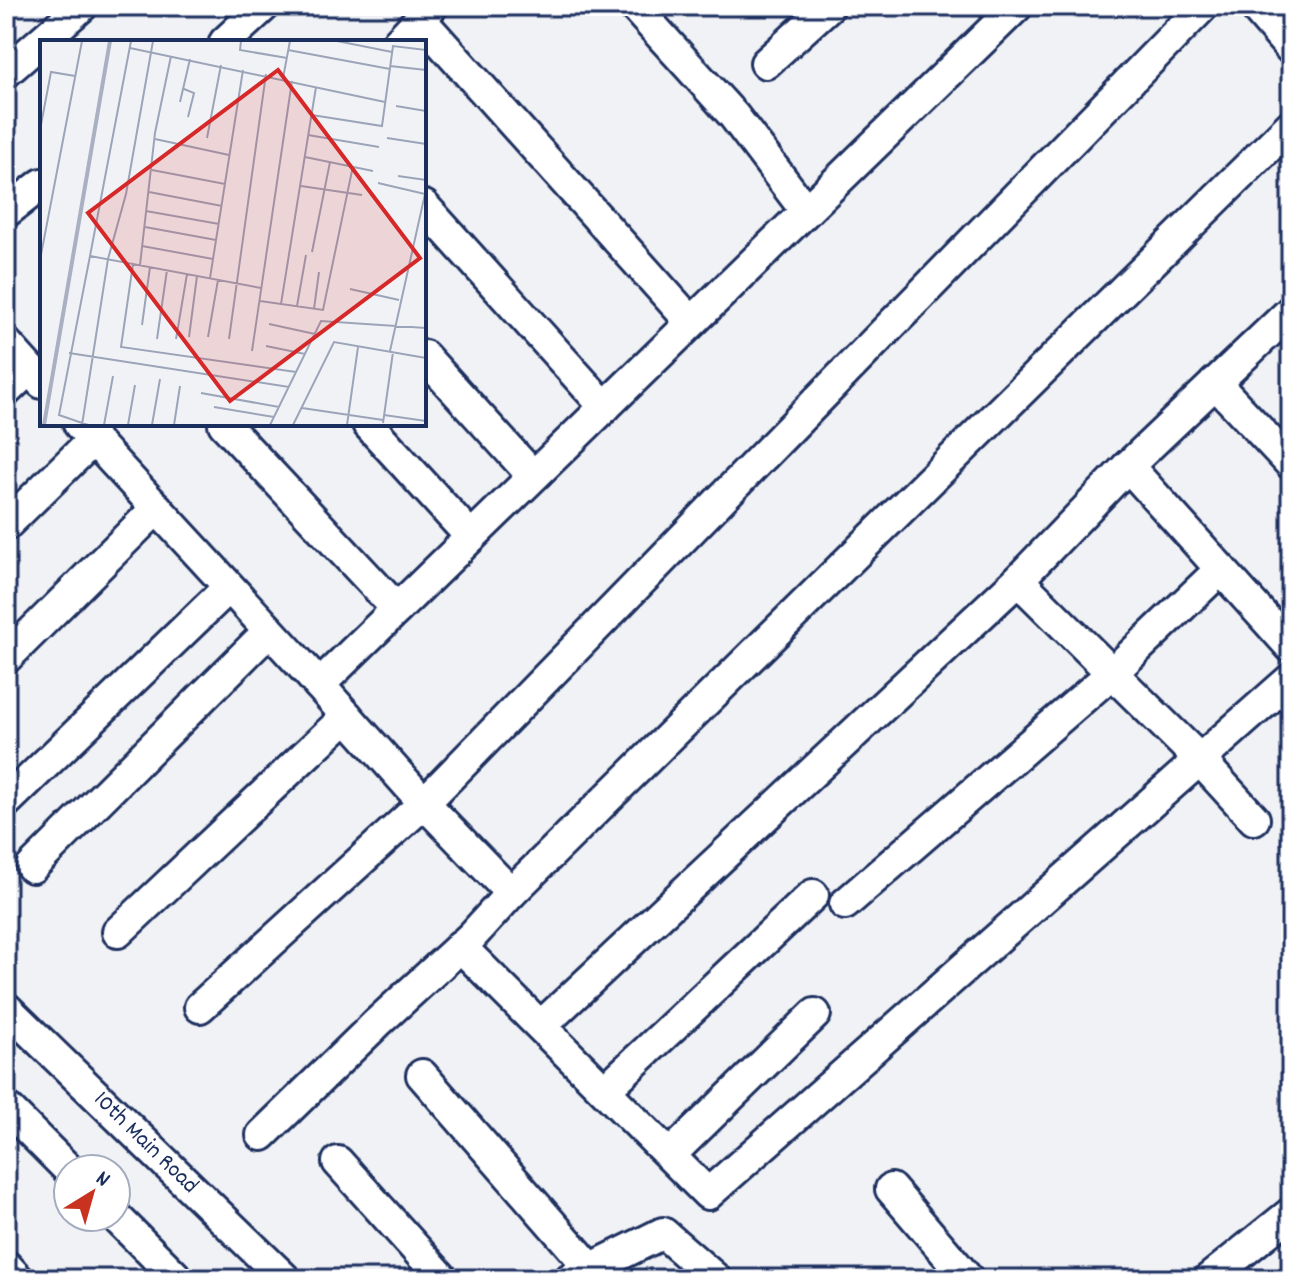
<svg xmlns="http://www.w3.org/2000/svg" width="1297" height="1285" font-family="Dekko,sans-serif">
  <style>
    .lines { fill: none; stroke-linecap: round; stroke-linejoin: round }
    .street-casing { stroke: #1b2f5e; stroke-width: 36 }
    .street { stroke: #fff; stroke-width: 30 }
    .labels { text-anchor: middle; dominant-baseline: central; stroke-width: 8; stroke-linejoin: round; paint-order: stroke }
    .street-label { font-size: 24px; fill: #1b2f5e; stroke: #fff }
    .inset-river { fill: none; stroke: #a8b0c2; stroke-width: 4 }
    .inset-road { fill: none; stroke: #9ba4b9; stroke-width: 2 }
    .view { fill: #d62828; fill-opacity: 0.15; stroke: #d62828; stroke-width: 4 }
    .inset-edge { fill: none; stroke: #1b2f5e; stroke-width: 4 }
  </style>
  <rect width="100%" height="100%" fill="#f1f2f5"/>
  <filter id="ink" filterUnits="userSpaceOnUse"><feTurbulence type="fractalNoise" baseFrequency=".0125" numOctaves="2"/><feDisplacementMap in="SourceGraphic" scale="16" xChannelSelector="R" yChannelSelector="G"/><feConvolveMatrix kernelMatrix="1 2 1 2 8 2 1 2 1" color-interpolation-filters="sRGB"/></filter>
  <g filter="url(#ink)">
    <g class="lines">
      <!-- street casing -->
      <g class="street-casing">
        <g id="street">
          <path d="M634,6L734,116L806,211"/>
          <path d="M1254,6L1291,49"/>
          <path d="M420,19L691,322"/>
          <path d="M225,42L264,6"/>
          <path d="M398,42L432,6"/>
          <path d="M766,63L829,6"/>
          <path d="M6,72L82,6"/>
          <path d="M424,206L605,407"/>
          <path d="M6,212L42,184"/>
          <path d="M6,343L42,383"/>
          <path d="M424,356L533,476"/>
          <path d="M1215,383L1291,464"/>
          <path d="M6,391L29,369"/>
          <path d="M79,424L305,669L424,803L511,893"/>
          <path d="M224,424L397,609"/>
          <path d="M368,424L471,537"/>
          <path d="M1128,466L1291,647"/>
          <path d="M6,525L94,439"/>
          <path d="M1018,580L1200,760L1254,819"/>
          <path d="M6,658L157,508"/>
          <path d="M319,685L1017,6"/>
          <path d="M6,802L229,587"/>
          <path d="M32,867L269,631"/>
          <path d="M845,904L1112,673L1221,569"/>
          <path d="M118,932L347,716"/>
          <path d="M460,946L708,1194L1291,679"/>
          <path d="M200,1007L424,803L1203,6"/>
          <path id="s1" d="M6,1008L285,1279"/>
          <path d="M541,1026L1018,580L1128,466L1291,311"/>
          <path d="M422,1075L591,1269"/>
          <path d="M605,1090L813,895"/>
          <path d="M6,1107L68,1169"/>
          <path d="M262,1135L377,1023L472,936L511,893L1291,125"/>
          <path d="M670,1155L815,1014"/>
          <path d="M338,1162L443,1279"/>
          <path d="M891,1189L968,1279"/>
          <path d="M116,1217L178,1279"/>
          <path d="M6,1266L18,1279"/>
          <path d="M570,1279L663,1233L716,1279"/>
          <path d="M1209,1279L1291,1213"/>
        </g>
      </g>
      <!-- street -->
      <use href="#street" class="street"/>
    </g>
  </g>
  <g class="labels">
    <!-- street labels -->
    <g class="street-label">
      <text stroke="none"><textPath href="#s1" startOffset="194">10th Main Road</textPath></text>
    </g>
  </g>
  <!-- overview -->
  <g transform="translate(40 40)">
    <rect width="386" height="386" fill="#f1f2f5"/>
    <path class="inset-river" d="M4,385L70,1"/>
    <path class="inset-road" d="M91,1L50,216L221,248M201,1L200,10L247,18M297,1L352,12M90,8L345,62M248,10L350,29M350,26L386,30M243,38L250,1M144,49L154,53L148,77M140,62L150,19M356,66L386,71M272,75L342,86L353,6L386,10M0,90L11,32L35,36M268,95L339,107M167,98L181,25M347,98L386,104M115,99L189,115M265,117L333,131M112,130L185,144M358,136L386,140M338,143L385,154L350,311M261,146L322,155M109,152L182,166M106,171L179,184M105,187L176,200M102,206L173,219M272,212L290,122M0,220L42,1M93,224L81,307L256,332M100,225L115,93L131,16M170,238L203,30M310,249L359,260M220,261L283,270L313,126M241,264L276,47M257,266L266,215M274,269L279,232M229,284L275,294M102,285L110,227M149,297L157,236M168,297L178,240M117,299L127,230M136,299L147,234M189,299L226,34M226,306L265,314M212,311L252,41M29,313L249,347M161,353L239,367M174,367L234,377M262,368L343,380M344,375L386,381M343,383L353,312M42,385L68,219L86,154L113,1M48,385L19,375L50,216M64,385L73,336M88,385L95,345M112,385L120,339M134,385L140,346M230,385L281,281L386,288M253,385L294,302L386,318M307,385L318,307"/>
    <path class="view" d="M238,30L380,218L190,361L48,173Z"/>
    <rect width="386" height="386" class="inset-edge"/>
  </g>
  <!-- margin -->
  <rect width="1297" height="1285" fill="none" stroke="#fff" stroke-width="32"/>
  <rect x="16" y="16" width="1265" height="1253" fill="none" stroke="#1b2f5e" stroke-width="3" filter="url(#ink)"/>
  <!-- north arrow -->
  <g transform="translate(92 1193) rotate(37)"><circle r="38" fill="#ffffff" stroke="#a4acbf" stroke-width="2"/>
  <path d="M0-6L14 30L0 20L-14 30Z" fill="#c8321e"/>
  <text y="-12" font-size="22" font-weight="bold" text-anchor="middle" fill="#1b2f5e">N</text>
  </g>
</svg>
